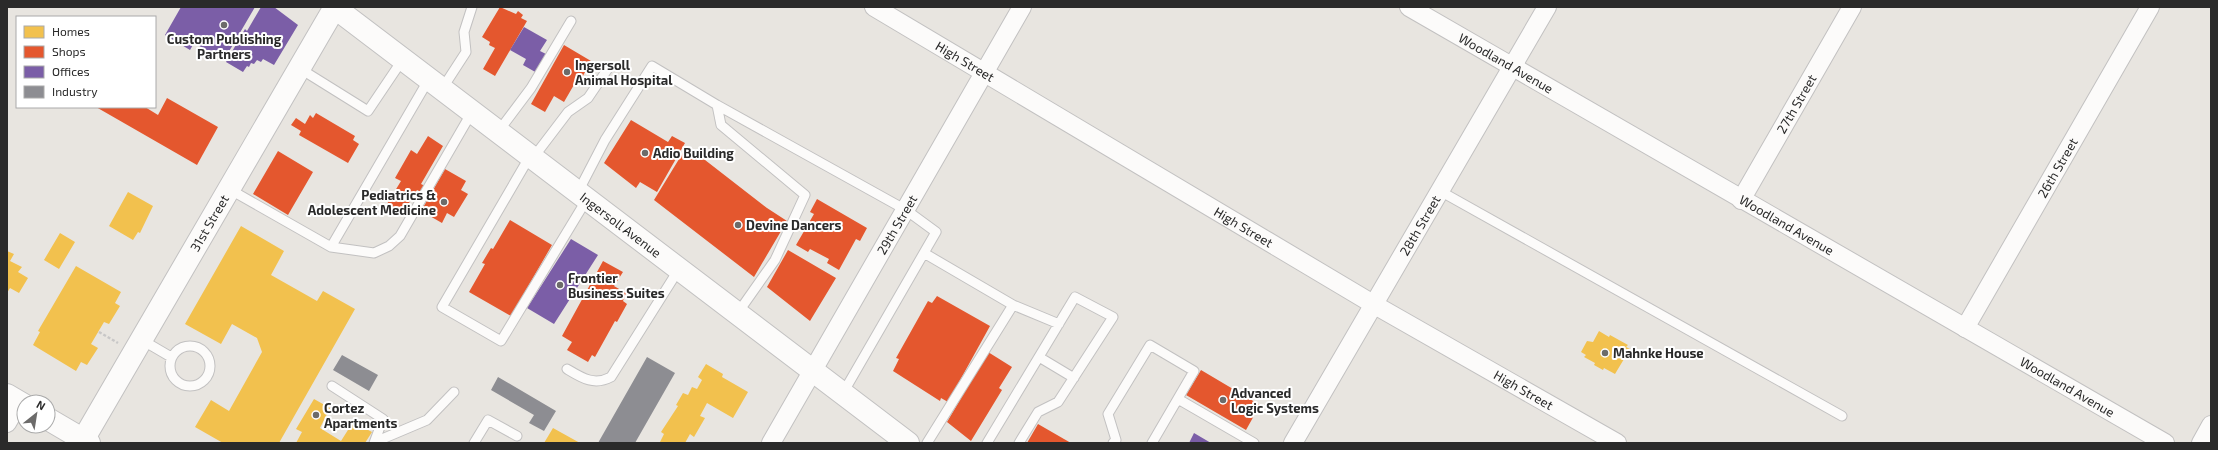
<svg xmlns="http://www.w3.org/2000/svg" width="2218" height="450" font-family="'Exo 2',sans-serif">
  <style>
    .homes { fill: #f2c14e }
    .shops { fill: #e4572e }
    .offices { fill: #7b5ea7 }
    .industry { fill: #8d8d92 }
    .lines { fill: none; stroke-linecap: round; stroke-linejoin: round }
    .lane-casing { stroke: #c2c1c1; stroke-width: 11 }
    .street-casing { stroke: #c2c1c1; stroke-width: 20 }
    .secondary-casing { stroke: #c2c1c1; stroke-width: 24 }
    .path { stroke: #c8c7c7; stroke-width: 2.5; stroke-dasharray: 3 2; stroke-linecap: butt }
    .lane { stroke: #fcfbfa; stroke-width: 9 }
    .street { stroke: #fcfbfa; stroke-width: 18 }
    .secondary { stroke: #fcfbfa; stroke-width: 22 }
    .poi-dot { fill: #6c6b6a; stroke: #fff; stroke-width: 1.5 }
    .labels { text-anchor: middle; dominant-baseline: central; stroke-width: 4; stroke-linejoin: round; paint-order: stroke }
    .poi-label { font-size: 13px; font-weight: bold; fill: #2a2a2a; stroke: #fff; text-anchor: start }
    .street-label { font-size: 13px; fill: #2a2a2a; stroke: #fff }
  </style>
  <rect width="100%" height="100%" fill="#e8e5e0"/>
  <!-- homes -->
  <path class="homes" d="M128,192L153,206L140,233L138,232L133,240L109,226Z
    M241,226L284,251L271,275L317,301L323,291L355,309L279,443H223L195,427L211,400L229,411L262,352L257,338L232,324L221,344L185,324Z
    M60,233L75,242L59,269L44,260Z
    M7,251L14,254L10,261L22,267L18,272L28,278L19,293L10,288L7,293Z
    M76,266L121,292L115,303L120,306L109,324L104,322L91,344L98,348L87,365L81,362L76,371L33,345L40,332L38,331Z
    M1599,331L1609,337L1610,335L1628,345L1626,347L1630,349L1615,374L1604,368L1603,370L1594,365L1595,363L1584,357L1586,355L1581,352L1587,341L1593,342Z
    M706,364L723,374L722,377L748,392L733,418L707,403L700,416L705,418L694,437L690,434L685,443H663L660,442L664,434L661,432L678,406L676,405L683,393L688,395L692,387L697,389L702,380L698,377Z
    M314,399L330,408L320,428L341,441L353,422L372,432L365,443H296L302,432L296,429Z
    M553,428L580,443H544Z"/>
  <!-- shops -->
  <path class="shops" d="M500,7L516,14L518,11L523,15L521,18L527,21L495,76L483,69L495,48L489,45L490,42L482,37Z
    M564,45L591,61L578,85L575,83L564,102L554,96L545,112L531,104Z
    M167,98L218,127L197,165L96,107H145L158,115Z
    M316,113L355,136L353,140L359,144L348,163L299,135L301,131L291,125L296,118L305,124L310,115L313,118Z
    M631,120L668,142L672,136L685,143L657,192L640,182L636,188L604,163Z
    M428,136L443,146L421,184L425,186L421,192L417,190L403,213L387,204L401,181L395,178L411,150L417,154Z
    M687,146L767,208L787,221L754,277L654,200Z
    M278,151L313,172L288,215L253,194Z
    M445,169L466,181L461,190L468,194L454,217L447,213L442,223L421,211Z
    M817,199L867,228L860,241L856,239L839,270L827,263L829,259L810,249L808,252L796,245L814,214L810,212Z
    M510,220L552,245L511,316L469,292L485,264L482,263L491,248L493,249Z
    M788,250L836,278L810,321L767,287Z
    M603,261L623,272L614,286L626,293L623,301L627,304L617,322L615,321L595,357L592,355L588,362L567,350L572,342L562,336Z
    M937,296L990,326L948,402L941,398L940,401L893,371L899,359L896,358L928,301L932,303Z
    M988,352L1012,367L999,388L1002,390L971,441L947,422Z
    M1201,370L1260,405L1246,430L1186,395Z
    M1038,424L1064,439L1071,443H1027Z"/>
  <!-- offices -->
  <path class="offices" d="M181,7H255L224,60L194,43L190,50L165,35Z
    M261,7H274L298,25L274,65L263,59L261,62L257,60L254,64L251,63L249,67L247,66L243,72L226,62L245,29L247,31Z
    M524,27L547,40L540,51L548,55L537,73L523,65L526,59L510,50Z
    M571,239L598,255L554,324L527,308Z
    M1194,433L1211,443H1189Z"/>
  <!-- industry -->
  <path class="industry" d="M342,355L378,375L369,391L333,370Z
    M647,357L675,373L635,443H598Z
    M498,377L556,411L544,431L529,423L534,415L491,390Z"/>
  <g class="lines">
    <!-- lane casing -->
    <g class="lane-casing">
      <path id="lane" d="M299,68L368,111L403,59
        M442,89L466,52L464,32L472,7
        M717,105L906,210L936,232L843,393
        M498,132L531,88L571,21
        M530,156L442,307L501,341L587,199
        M533,158L568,112L588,98L609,67
        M229,189L331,247L374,253L389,246L400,236L472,112
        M1440,191L1842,416
        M578,192L605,140L652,66L717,105L721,125L805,195L775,260L737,314
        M331,247L429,79
        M924,253L1013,305L927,443
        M1013,305L1059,324
        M142,340L171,357
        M170 366a20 20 0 1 1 40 0a20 20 0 1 1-40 0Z
        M1039,357L1074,378
        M567,369C582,378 594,386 611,377L679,269
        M332,386L383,419L374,443
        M1178,399L1254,443
        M375,442L427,420L454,392
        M474,443L488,420L517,436
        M987,443L1075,297L1113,317L1058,402L1038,412L1019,443
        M1113,443L1116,440L1108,414L1150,345L1194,371L1152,443"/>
    </g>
    <!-- street casing -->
    <g class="street-casing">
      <g id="street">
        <path id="s1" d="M874,7L1373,304L1617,443"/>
        <path id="s2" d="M1409,7L2165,443"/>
        <path id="s3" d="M1741,200L1852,7"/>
        <path id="s4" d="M1965,328L2150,7"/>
        <path d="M7,423L19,402"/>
        <path id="s5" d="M771,443L1022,7"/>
        <path id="s6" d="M1293,443L1547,7"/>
        <path d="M2201,443L2211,425"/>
      </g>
    </g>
    <!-- secondary casing -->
    <g class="secondary-casing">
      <g id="secondary">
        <path id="s7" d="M334,7L908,443"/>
        <path d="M7,395L24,405"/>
        <path d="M48,419L89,443"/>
        <path id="s8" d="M83,440L335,7"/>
      </g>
    </g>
    <!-- path -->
    <path class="path" d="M99,332L118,343"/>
    <!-- lane -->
    <use href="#lane" class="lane"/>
    <!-- street -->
    <use href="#street" class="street"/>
    <!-- secondary -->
    <use href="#secondary" class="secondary"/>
  </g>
  <!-- markers -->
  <g class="poi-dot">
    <circle cx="224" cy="25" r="4"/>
    <circle cx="567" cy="72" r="4"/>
    <circle cx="645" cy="153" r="4"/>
    <circle cx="444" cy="202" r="4"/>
    <circle cx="738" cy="225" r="4"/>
    <circle cx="560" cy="285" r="4"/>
    <circle cx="1605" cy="353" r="4"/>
    <circle cx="1223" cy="400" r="4"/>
    <circle cx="316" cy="415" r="4"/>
  </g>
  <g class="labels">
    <!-- poi labels -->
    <g class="poi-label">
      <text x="224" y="39" text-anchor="middle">Custom Publishing<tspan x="224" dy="15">Partners</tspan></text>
      <text x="575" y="65">Ingersoll<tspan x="575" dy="15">Animal Hospital</tspan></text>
      <text x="653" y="153">Adio Building</text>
      <text x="436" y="195" text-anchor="end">Pediatrics &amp;<tspan x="436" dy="15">Adolescent Medicine</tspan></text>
      <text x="746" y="225">Devine Dancers</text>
      <text x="568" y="278">Frontier<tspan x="568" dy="15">Business Suites</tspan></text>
      <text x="1613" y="353">Mahnke House</text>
      <text x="1231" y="393">Advanced<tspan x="1231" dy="15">Logic Systems</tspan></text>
      <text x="324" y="408">Cortez<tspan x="324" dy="15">Apartments</tspan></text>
    </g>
    <!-- street labels -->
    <g class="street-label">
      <text stroke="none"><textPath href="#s1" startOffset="106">High Street</textPath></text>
      <text stroke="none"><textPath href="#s2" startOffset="112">Woodland Avenue</textPath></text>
      <text stroke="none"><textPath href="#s3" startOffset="111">27th Street</textPath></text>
      <text stroke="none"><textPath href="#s4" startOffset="185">26th Street</textPath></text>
      <text stroke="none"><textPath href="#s8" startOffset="251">31st Street</textPath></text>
      <text stroke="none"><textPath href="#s7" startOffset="360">Ingersoll Avenue</textPath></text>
      <text stroke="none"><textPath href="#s5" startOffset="252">29th Street</textPath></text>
      <text stroke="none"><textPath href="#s6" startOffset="252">28th Street</textPath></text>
      <text stroke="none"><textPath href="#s2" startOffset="436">Woodland Avenue</textPath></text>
      <text stroke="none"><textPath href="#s1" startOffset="430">High Street</textPath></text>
      <text stroke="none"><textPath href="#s2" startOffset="760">Woodland Avenue</textPath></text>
      <text stroke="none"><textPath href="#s1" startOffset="754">High Street</textPath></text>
    </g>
  </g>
  <!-- border -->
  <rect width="2218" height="450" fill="none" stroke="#2a2a2a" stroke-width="16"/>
  <!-- legend -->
  <rect x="16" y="16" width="140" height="92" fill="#ffffff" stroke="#aaaaaa"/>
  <rect x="24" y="26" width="20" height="12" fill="#f2c14e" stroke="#aaaaaa"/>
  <text x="52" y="36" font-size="12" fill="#2a2a2a">Homes</text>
  <rect x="24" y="46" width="20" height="12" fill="#e4572e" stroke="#aaaaaa"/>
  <text x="52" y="56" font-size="12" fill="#2a2a2a">Shops</text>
  <rect x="24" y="66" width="20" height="12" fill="#7b5ea7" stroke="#aaaaaa"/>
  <text x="52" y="76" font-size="12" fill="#2a2a2a">Offices</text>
  <rect x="24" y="86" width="20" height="12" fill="#8d8d92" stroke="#aaaaaa"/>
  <text x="52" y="96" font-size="12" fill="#2a2a2a">Industry</text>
  <!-- north arrow -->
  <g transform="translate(36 414) rotate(30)"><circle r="19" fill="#ffffff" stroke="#aaaaaa"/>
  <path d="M0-3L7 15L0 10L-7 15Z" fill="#6c6b6a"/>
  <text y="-6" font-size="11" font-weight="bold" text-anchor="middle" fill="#2a2a2a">N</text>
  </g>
</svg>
